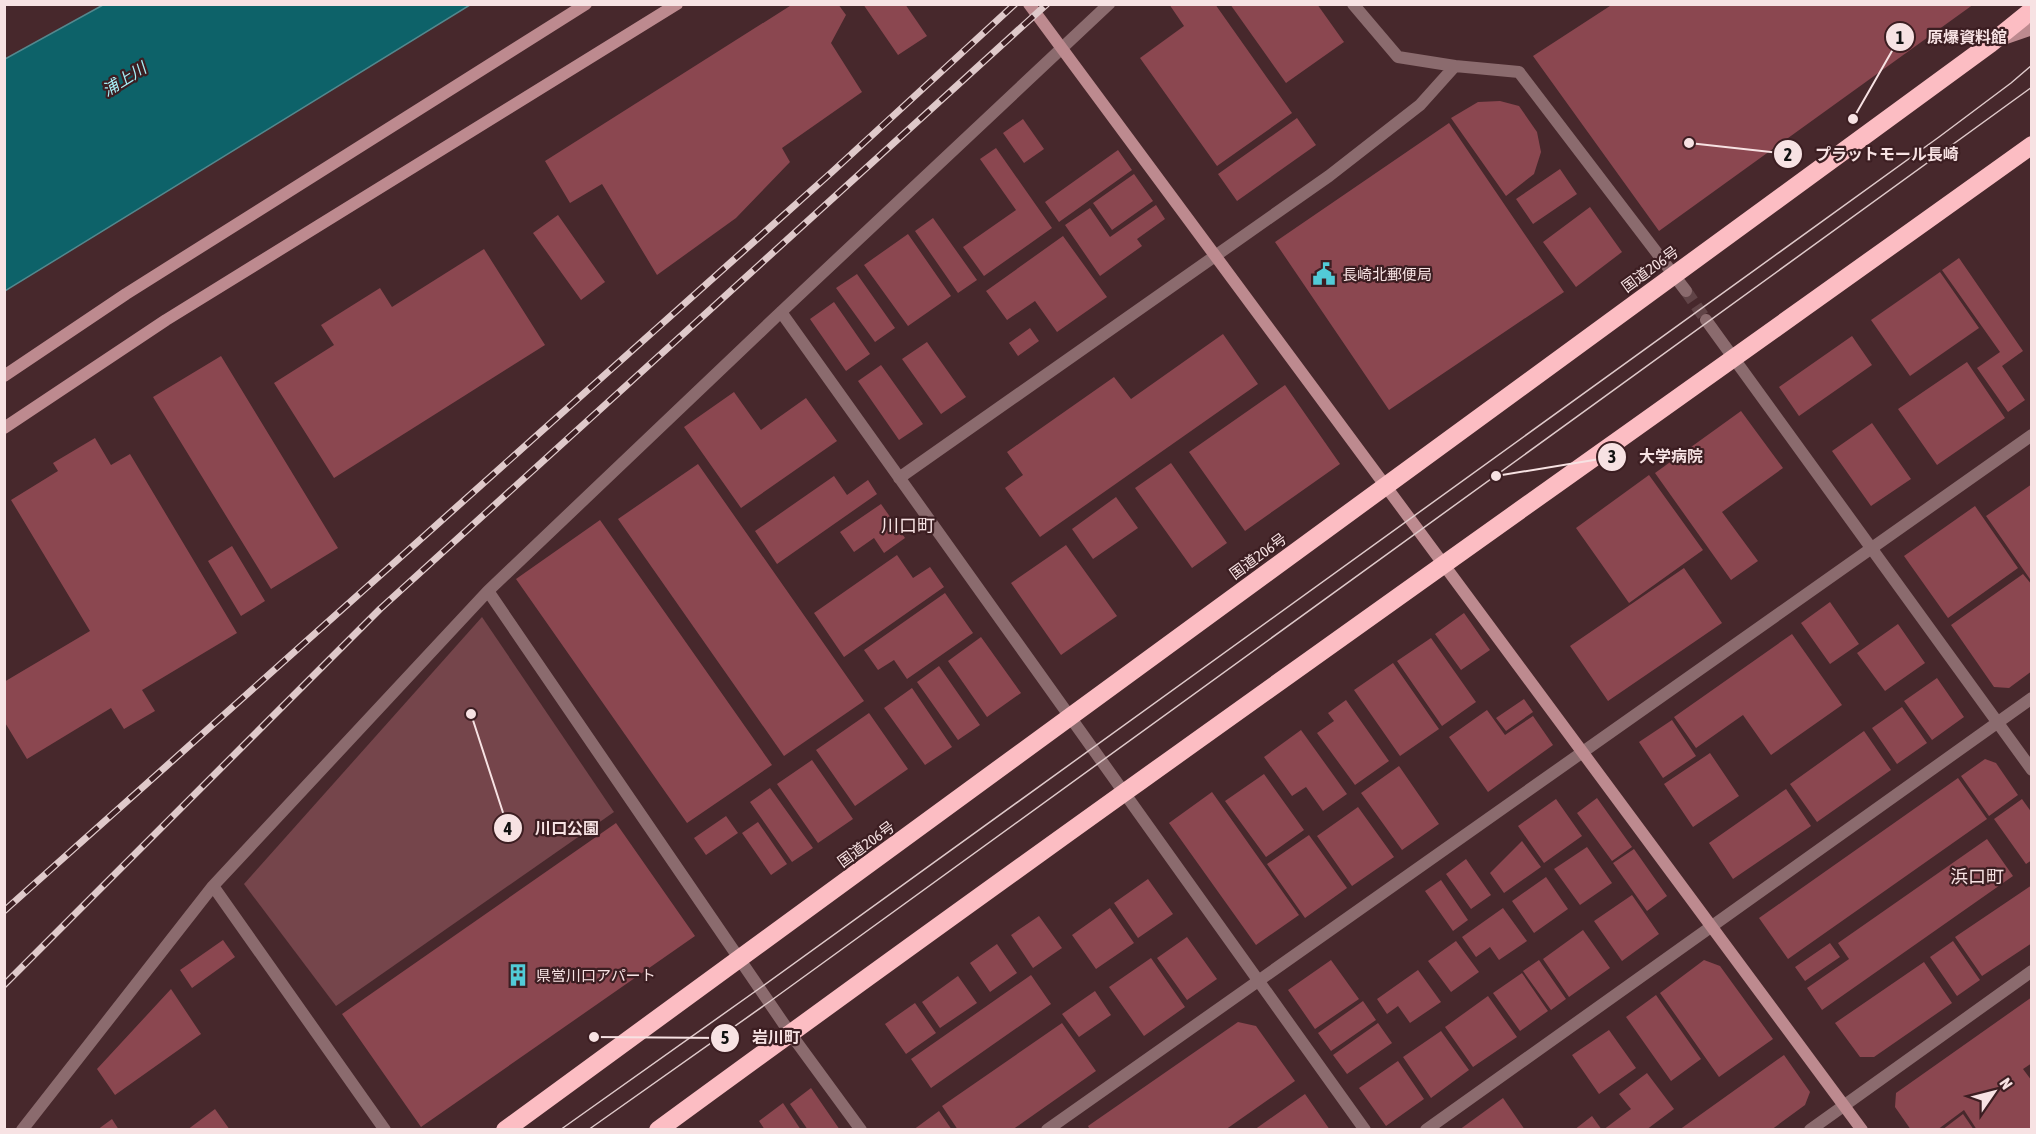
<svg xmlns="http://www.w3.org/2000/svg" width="2036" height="1134" font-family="'Asap Condensed','Noto Sans JP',sans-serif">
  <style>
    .green { fill: #75454b }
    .water { fill: #0d6269; stroke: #53888e; stroke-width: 1.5 }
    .building { fill: #8b4750 }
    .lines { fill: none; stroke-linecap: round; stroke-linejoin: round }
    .street-tunnel { stroke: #614447; stroke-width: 12; stroke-dasharray: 12 6; stroke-linecap: butt }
    .street { stroke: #8b6b6e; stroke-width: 12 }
    .secondary { stroke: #bd8a8f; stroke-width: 12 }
    .highway { stroke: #fcbdc3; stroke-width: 18 }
    .tram { stroke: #dfc9ca; stroke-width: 1.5 }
    .rail-casing { stroke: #dfc9ca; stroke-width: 7 }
    .rail { stroke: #3c1e22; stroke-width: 4.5; stroke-dasharray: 14; stroke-linecap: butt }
    .labels { text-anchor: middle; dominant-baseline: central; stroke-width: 4.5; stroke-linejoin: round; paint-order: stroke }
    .street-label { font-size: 15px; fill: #f7e2e3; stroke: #3c1e22 }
    .poi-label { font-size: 15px; fill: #f7e2e3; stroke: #3c1e22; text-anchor: start }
    .water-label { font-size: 16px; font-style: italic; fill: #a7f0f8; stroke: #3c1e22 }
    .quarter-label { font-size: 18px; fill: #f7e2e3; stroke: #3c1e22 }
    .leader { fill: none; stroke: #f7e2e3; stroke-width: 2 }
    .callout-dot { fill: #f7e2e3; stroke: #3c1e22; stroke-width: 2 }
    .mark-label { font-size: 18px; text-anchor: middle; font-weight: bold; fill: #111 }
    .callout-label { font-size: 16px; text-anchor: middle; font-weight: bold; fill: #f7e2e3; stroke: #3c1e22; stroke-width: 4.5; stroke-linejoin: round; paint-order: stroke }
  </style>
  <rect width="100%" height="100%" fill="#47282c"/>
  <!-- green -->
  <path class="green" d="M482,617L614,812L336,1006L244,884Z"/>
  <!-- water -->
  <path class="water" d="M103,5V4L470,5L5,291V59Z"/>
  <!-- building -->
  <path class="building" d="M793,4H838L846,15L831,43L862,92L782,148L790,162L736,218L657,275L602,184L570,203L545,161Z
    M863,4H905L927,36L898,55Z
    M1169,4H1215L1292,113L1217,166L1140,58L1184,26Z
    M1230,4H1317L1344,42L1286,83Z
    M1613,4H1974L1659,231L1533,56Z
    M1500,101L1519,106L1537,132L1541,152L1534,174L1506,196L1451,118L1478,102Z
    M1297,118L1316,145L1237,201L1218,174Z
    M1023,119L1044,149L1024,163L1003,133Z
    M1449,123L1564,292L1389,410L1275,242Z
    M996,148L1052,228L984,276L963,247L1016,210L980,159Z
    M1118,150L1132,170L1059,222L1045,202Z
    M1560,169L1577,194L1533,224L1516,199Z
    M1134,174L1153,201L1112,230L1093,203Z
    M1156,205L1165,219L1137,239L1142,246L1100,276L1065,225L1090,208L1110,237Z
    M1590,207L1622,252L1576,287L1543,242Z
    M558,215L605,282L581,300L533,233Z
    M933,218L977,280L958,293L915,231Z
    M908,234L951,296L908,326L864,265Z
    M1063,236L1107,297L1057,332L1035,301L1007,320L986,291Z
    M484,249L545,345L334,478L274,383L334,345L321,325L380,288L392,307Z
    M1959,258L2023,351L2002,366L2025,400L2008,412L1977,368L2000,352L1942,270Z
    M1940,272L1979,328L1910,376L1871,320Z
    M857,274L895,328L875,342L836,288Z
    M834,302L870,354L846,371L810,319Z
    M1030,328L1039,341L1018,356L1009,343Z
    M1223,334L1258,384L1040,537L1005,488L1023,475L1007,452L1114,377L1131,399Z
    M1852,336L1872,365L1799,416L1779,387Z
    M927,342L966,397L941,414L902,359Z
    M221,356L338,548L271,589L153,397Z
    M1967,362L2005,418L1937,465L1898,409Z
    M881,365L923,424L899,440L858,381Z
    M1285,385L1340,464L1245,531L1189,452Z
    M734,392L761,430L806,398L837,441L741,508L684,427Z
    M1741,411L1783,468L1722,512L1758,561L1731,580L1655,473Z
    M1872,423L1911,479L1871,506L1832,451Z
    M95,438L111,465L130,454L237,633L142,690L155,711L124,729L111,708L27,759L4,721V682L90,631L11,500L58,471L53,463Z
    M1171,463L1227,543L1192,568L1135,488Z
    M698,464L864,701L784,756L618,519Z
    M1649,475L1703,550L1629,603L1576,528Z
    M834,476L847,495L868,480L877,494L777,564L755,531Z
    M2032,484V582L1986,516Z
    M1116,497L1138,528L1093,559L1072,529Z
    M881,504L905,538L884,553L874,538L854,552L840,532Z
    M1975,506L2018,568L1948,618L1904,556Z
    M600,520L772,765L687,823L516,579Z
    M1066,545L1117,616L1061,655L1011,583Z
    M232,546L265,601L241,616L208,561Z
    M897,555L913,578L930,567L944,587L844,657L814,613Z
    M1684,568L1722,623L1608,701L1570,646Z
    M2023,574L2032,585V671L2009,688L1994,687L1951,625Z
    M945,593L973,633L907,679L894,660L878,670L864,650Z
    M1830,602L1859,644L1830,664L1801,623Z
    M1464,613L1490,650L1461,670L1435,634Z
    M1898,624L1925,663L1885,691L1857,653Z
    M1792,634L1842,705L1771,755L1743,715L1696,748L1674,717Z
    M981,637L1021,693L987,717L948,661Z
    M1431,638L1476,702L1442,726L1397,661Z
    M1393,663L1439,729L1400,756L1354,690Z
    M939,666L980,725L958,740L917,682Z
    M1937,678L1964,717L1932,740L1904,701Z
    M912,688L952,747L925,765L884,708Z
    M1524,699L1533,712L1506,731L1496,718Z
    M1346,700L1389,761L1355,785L1317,733L1334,721L1328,713Z
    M1902,707L1927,743L1897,764L1872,728Z
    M1487,710L1505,735L1533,716L1553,745L1488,792L1449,737Z
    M869,713L908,769L855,806L816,750Z
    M1672,720L1696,756L1663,778L1639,742Z
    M1301,730L1347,794L1323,811L1306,787L1292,796L1264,757Z
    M1864,731L1891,770L1817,822L1790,784Z
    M1710,753L1739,796L1693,827L1664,784Z
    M1985,759L1996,763L2018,795L1989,816L1961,776Z
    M812,760L853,819L818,843L777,784Z
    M1399,766L1439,824L1402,850L1361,793Z
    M1264,774L1304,830L1266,857L1225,801Z
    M1958,778L1987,819L1788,959L1759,918Z
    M770,788L813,848L792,862L750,802Z
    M1786,789L1811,826L1733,879L1709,843Z
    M1212,792L1299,915L1256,945L1169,823Z
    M1597,798L1632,847L1612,861L1577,813Z
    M1556,799L1582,836L1544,863L1518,826Z
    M2022,799L2032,813V860L2026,864L1994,819Z
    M1358,807L1394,857L1352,886L1317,836Z
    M726,816L738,833L706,855L694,838Z
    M758,822L787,864L771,875L742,833Z
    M616,823L695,936L421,1127L342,1014Z
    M1309,835L1347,888L1305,918L1267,864Z
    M1987,839L2013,876L1822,1010L1807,988L1849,959L1838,943Z
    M1522,841L1541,867L1504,893L1490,873Z
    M1587,847L1612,883L1580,905L1554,869Z
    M1634,849L1667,896L1647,911L1613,863Z
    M1466,859L1491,895L1471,909L1446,874Z
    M1546,877L1568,909L1534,933L1512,901Z
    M1148,879L1173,914L1138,938L1114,903Z
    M1441,880L1468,920L1453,931L1425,891Z
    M2032,885V943L1982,976L1955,937Z
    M1632,895L1659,934L1622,961L1594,921Z
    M1110,908L1134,943L1096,969L1072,935Z
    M1503,908L1527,941L1499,960L1490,947L1476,957L1462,937Z
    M1039,916L1062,948L1033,968L1011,935Z
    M1583,930L1610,968L1569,997L1543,959Z
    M1187,937L1217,979L1187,1000L1157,958Z
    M223,940L235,957L192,988L180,970Z
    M1456,941L1479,972L1451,992L1428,961Z
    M1953,941L1980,980L1957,996L1930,957Z
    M1830,943L1840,957L1805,981L1795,967Z
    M997,944L1017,973L990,992L970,963Z
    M1151,958L1185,1007L1144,1036L1109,987Z
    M1331,960L1359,999L1315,1029L1288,990Z
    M1539,960L1566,999L1551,1010L1523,971Z
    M1704,960L1720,966L1773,1039L1719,1077L1660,993Z
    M1924,962L1952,1003L1874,1057H1860L1835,1023Z
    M1418,970L1441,1002L1410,1023L1398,1006L1387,1014L1377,999Z
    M1522,973L1548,1011L1520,1031L1493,993Z
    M1031,975L1051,1004L931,1088L911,1059Z
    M958,976L977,1003L940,1028L922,1002Z
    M171,989L201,1034L115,1095L97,1069Z
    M1095,991L1111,1015L1079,1037L1062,1014Z
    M1656,995L1701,1059L1671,1081L1626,1017Z
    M1488,996L1517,1037L1473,1067L1445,1027Z
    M2032,997V1063L2023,1069L2032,1081V1130H1977L1964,1110L1937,1130H1911L1895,1107L1896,1093Z
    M1363,1001L1376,1020L1331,1051L1318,1033Z
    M915,1003L936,1033L906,1054L885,1024Z
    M1238,1022L1256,1026L1295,1081L1225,1130H1090L1088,1126Z
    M1062,1023L1096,1071L1012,1130H958L942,1106Z
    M1378,1023L1392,1043L1347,1074L1333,1055Z
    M1609,1030L1636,1068L1599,1094L1572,1055Z
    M1441,1031L1469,1070L1431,1098L1403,1057Z
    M1784,1055L1810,1092L1805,1105L1771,1130H1679Z
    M1398,1061L1424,1099L1386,1126L1359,1088Z
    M1647,1073L1674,1109L1646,1130H1603L1631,1109L1619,1094Z
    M811,1088L840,1130H808L790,1104Z
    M1305,1094L1330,1130H1254Z
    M1503,1098L1525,1130H1459Z
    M783,1103L801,1130H765L759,1121Z
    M215,1109L230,1130H187Z
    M939,1111L952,1130H913Z
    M1963,1114L1974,1130H1942Z
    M1592,1116L1602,1130H1574Z
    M112,1119L119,1130H97Z"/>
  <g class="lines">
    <!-- street-tunnel -->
    <path class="street-tunnel" d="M1686,291L1706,320"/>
    <!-- street -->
    <path class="street" d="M1353,4L1398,57L1455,66
      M781,312L1365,1130
      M1706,320L2032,770
      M899,478L1329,176L1420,105L1455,66L1519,72L1686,291
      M488,591L790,1033L861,1130
      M213,886L385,1130
      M22,1130L213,886L488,591L781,312L1109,4
      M1047,1130L2032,435
      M1426,1130L2032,698
      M1810,1130L2032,971"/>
    <!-- secondary -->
    <path class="secondary" d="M1029,4L1862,1130
      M2003,39L2032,29
      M4,376L126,294L586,4
      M4,428L166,320L677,4"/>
    <!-- highway -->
    <path class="highway" d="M505,1130L1990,44L2032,10
      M658,1130C1113,797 1574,473 2032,145"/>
    <!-- tram -->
    <path class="tram" d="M560,1130L760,988L1939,137L2011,83L2032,65
      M588,1130L769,1002L2032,87"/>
    <!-- rail casing -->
    <g class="rail-casing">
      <path id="rail" d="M4,911L832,172L1015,4
        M4,985L380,609L1047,4"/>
    </g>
    <!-- rail -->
    <use href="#rail" class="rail"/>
  </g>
  <!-- icons -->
  <defs>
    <g id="civic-bare" transform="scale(1.8)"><path d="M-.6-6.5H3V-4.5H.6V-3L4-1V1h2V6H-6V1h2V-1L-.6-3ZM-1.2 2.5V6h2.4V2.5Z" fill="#52cbd7" stroke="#3c1e22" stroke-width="2.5" paint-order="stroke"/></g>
    <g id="building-bare" transform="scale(1.8)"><path d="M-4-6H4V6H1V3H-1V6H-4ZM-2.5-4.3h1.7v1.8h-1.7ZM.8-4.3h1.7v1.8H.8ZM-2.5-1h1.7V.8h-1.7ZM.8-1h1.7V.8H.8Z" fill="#52cbd7" stroke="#3c1e22" stroke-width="2.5" paint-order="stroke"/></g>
  </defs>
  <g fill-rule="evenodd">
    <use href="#civic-bare" x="1324" y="274"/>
    <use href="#building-bare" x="518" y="975"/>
  </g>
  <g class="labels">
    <!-- street labels -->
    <g class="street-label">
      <text transform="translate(1650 269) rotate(-36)">国道206号</text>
      <text transform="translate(1258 556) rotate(-36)">国道206号</text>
      <text transform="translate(866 844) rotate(-36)">国道206号</text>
    </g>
    <!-- poi labels -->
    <g class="poi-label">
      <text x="1342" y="274">長崎北郵便局</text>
      <text x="536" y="975">県営川口アパート</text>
    </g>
    <!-- water labels -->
    <g class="water-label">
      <text transform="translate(124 79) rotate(-32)">浦上川</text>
    </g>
    <!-- quarter labels -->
    <g class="quarter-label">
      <text x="908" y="525">川口町</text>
      <text x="1977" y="876">浜口町</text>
    </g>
  </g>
  <!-- callouts -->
  <path class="leader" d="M1853 119L1900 37M1689 143L1788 154M1496 476L1612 457M471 714L508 828M594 1037L725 1038"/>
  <g class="callout-dot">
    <circle cx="1853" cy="119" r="6"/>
    <circle cx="1689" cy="143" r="6"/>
    <circle cx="1496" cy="476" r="6"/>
    <circle cx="471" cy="714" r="6"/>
    <circle cx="594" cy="1037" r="6"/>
    <circle cx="1900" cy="37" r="15"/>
    <circle cx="1788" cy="154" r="15"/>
    <circle cx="1612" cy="457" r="15"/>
    <circle cx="508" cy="828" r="15"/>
    <circle cx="725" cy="1038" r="15"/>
  </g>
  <g class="mark-label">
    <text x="1900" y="44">1</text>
    <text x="1788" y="161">2</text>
    <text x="1612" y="463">3</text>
    <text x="508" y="835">4</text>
    <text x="725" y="1044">5</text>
  </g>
  <g class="callout-label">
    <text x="1967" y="43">原爆資料館</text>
    <text x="1887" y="160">プラットモール長崎</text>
    <text x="1671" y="462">大学病院</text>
    <text x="567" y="834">川口公園</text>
    <text x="776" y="1043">岩川町</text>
  </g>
  <!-- border -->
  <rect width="2036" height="1134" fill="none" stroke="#f7e2e3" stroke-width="12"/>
  <!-- north arrow -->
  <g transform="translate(1994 1092) rotate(55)" stroke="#3c1e22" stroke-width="4.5" paint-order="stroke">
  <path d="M0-4.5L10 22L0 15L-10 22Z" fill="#f7e2e3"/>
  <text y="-9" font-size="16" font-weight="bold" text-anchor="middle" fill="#f7e2e3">N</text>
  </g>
</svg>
